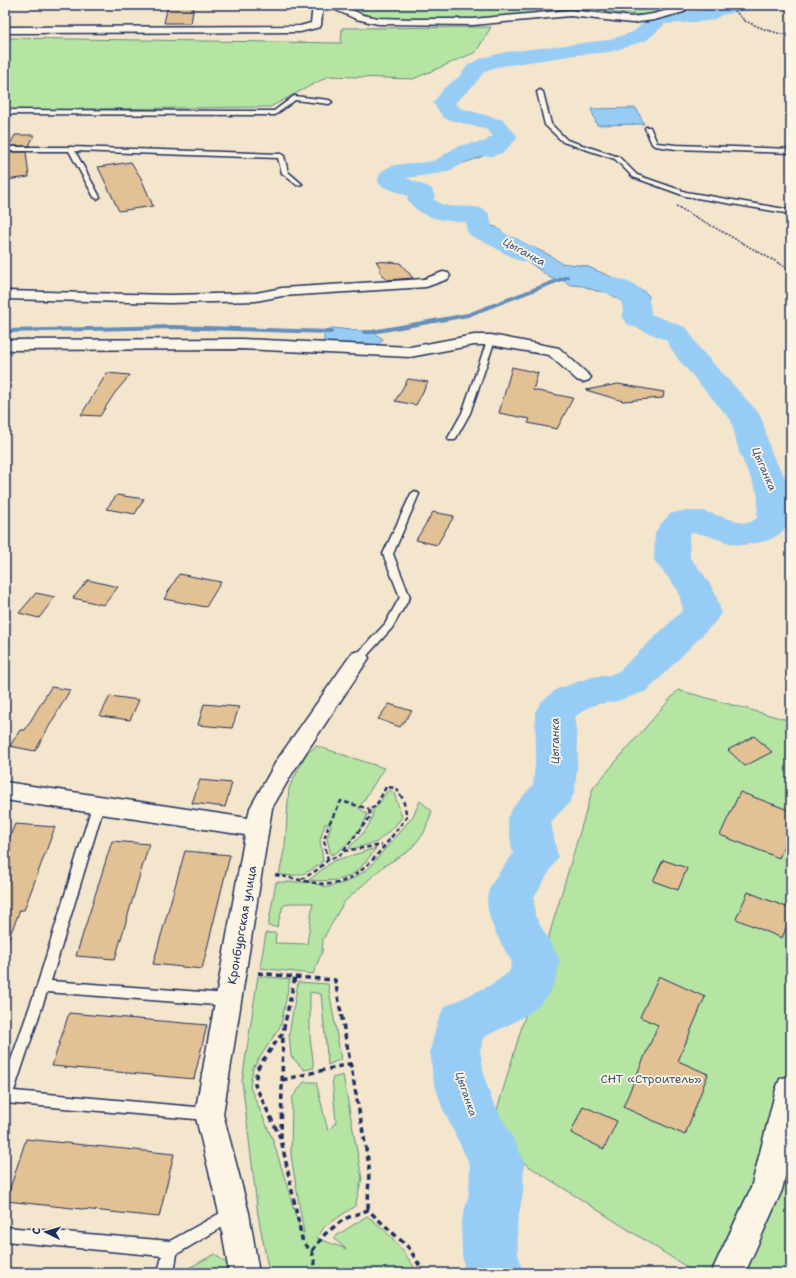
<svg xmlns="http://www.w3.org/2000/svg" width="796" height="1278" font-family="'Shantell Sans',sans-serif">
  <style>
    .green { fill: #b5e4a3; stroke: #688a80 }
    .water { fill: #97cdf5; stroke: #658eb9 }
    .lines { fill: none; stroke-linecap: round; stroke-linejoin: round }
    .stream { stroke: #658eb9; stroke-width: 4 }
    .river { fill: #97cdf5; fill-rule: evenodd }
    .building { fill: #e2c194; stroke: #1b2f5e }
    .lane-casing { stroke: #1b2f5e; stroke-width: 3 }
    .street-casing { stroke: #1b2f5e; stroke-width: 3 }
    .secondary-casing { stroke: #1b2f5e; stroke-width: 3 }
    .path-far2 { stroke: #1b2f5e; stroke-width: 1.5; stroke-dasharray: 2 1.5; stroke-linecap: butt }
    .path-far1 { stroke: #1b2f5e; stroke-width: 2.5; stroke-dasharray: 4.5 3; stroke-linecap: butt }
    .path { stroke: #1b2f5e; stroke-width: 3.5; stroke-dasharray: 5.5 4; stroke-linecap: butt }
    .lane { fill: #fcf5e5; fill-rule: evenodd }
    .street { fill: #fcf5e5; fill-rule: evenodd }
    .secondary { fill: #fcf5e5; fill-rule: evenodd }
    .labels { text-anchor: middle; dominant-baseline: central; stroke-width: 3.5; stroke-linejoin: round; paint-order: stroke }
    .water-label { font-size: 11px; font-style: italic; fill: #3a5684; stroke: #fcf5e5 }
    .near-street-label { font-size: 12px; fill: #1b2f5e; stroke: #fcf5e5 }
    .near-park-label { font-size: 12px; fill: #3a536c; stroke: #fcf5e5 }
  </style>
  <rect width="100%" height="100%" fill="#f4e5cd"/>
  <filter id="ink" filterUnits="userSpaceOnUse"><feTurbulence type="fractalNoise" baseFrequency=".025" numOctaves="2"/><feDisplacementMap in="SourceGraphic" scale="8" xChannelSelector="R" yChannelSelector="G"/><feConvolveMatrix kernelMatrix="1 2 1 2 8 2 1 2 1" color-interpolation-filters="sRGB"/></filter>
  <g filter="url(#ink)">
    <!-- green -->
    <path class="green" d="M338,5H674L663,13L640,15L577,10L536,13L504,19L463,21L438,19H394L374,18Z
      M491,27L476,52L413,79L329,76L270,107L5,110V38L341,43L342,28Z
      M678,690L791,721V1273H696L488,1140L593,788Z
      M316,746L384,768L359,808L367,814C366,826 343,851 331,855L327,839L331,825L325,824L320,840L323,861C308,874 299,877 279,875L285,846L289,788L306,754Z
      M390,790L394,793L402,817L395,826L377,842L352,849L349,848C359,837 373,826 373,810C381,805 382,794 390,790Z
      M420,801L432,811L424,833L409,851L384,866L344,902L323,939L322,952L313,974L260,968L266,933H276L275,943L307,944L313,903H290L283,906L277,927L268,926L276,882H310L327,887L347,882L368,869L413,816Z
      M376,848C355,878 346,883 309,880L333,861Z
      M258,976L290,979L281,1025L253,1068L250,1087L273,1140L300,1229L298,1230L304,1233L291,1156L292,1098L304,1082H316L328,1131L336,1122L332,1078L343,1075L362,1178L355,1206L324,1227L317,1238L346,1249L333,1238L367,1216C390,1232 403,1250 418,1273H269L258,1215L242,1081Z
      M298,982L328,984L341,1059L328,1065L321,994L310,992V1038L314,1068L304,1070L291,1056L289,1034Z
      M215,1254L227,1264V1273H185V1270Z"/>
    <!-- water -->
    <path class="water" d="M636,108L644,124L597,125L591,109Z
      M487,145H503C497,154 449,168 437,170L434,168L463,151Z
      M433,205H437L456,211V217C445,223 432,216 422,208Z
      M491,226L496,227L507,236L517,239L522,242L551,256L561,263L586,266L644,291L649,296L642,317L637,318L633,316L636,308L621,301L607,292L596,291L583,286L571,285L561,280L552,279L530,263L515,257L503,248L471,235V233Z
      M331,328L372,332L383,339L376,347L324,344V332Z"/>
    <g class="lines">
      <!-- stream -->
      <path class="stream" d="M5,331L173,327L331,332
        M364,332H372L468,315L567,277"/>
      <!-- river -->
      <path class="river" d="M713,5H752L750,9L722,15L715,19L708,21L665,24L647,40L610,52L575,55L496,67L483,73L475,84L455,103L460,108L503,120L518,137C514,143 508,146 503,153L492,156H475L452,170L442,173L406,178L431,188L435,196L433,199C437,201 440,204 444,205C457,209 477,203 487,212C491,216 491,222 492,227L535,248L539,254L535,260L526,262L517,260L490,245L471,236L467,231L466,222C444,221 420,219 407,199L408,196L381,186L378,181C379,159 419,165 432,161C442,158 449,150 459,146C464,144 484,142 486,141C488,139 489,137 493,136L487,130L444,118L433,103L444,88L460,76L468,65L482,58L506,52L608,40L633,32L653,15L703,10Z
        M607,276C628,280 652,288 651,314L687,328L700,349L757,411C766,424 766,438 771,451C776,465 788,478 791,493C796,521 785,538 757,543C752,543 746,545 742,545C724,544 709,533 691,533L689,535L690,558C705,575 717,590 721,613L715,622L647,691L614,702L597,704L585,709L575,717L578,754L575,791L569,803L551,822L558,857L534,897L535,916L560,960C558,967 558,975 555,981C543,1013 512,1022 484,1037L480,1051L485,1079L491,1098L516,1144L524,1162L523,1193L517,1224L518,1255L523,1273H465L462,1255L461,1224L469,1193L470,1165L442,1107L433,1079L430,1051L437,1023L444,1007L493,984L509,972L512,962C501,944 483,914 488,893C492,879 505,866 513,854L507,818L514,806L533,785L536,754L535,712L541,702L557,689L592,677L610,675L619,671L683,610L678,590L654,560L655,533L660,525L670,514L682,511H703L743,523L751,522L757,518L758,500L757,492L739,452L731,420L678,359L666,340L627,324L623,318V311L621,300C612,293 600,293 593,284L597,278Z"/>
    </g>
    <!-- building -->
    <path class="building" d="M168,5H194L191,23H164Z
      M15,135H34L29,146H9Z
      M6,152H26L29,177L5,180Z
      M131,162L141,178L153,206L119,211L98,167Z
      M376,261L400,263L413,278L387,280L379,270L381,269Z
      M512,367L538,373L533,390L573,398L557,429L528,423L530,419L499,413Z
      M107,373L130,375L114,394L100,416L81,415Z
      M408,379L428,382L416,405L395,401Z
      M618,384L664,392L663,398L623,401L586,390Z
      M117,495L144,499L135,514L106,509Z
      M433,512L454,516L437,545L416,540Z
      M179,574L221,582L206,607L164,599Z
      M88,580L118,587L104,605L73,598Z
      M36,593L55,597L39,618L19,613Z
      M51,687L70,690L35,751L10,746L20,730H25Z
      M110,696L139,700L130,720L100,716Z
      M204,704L239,707L232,728L198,725Z
      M389,704L412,711L400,727L378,719Z
      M754,736L772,752L745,766L728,750Z
      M200,780L232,783L225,807L192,803Z
      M740,792L791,811V828L779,858L720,835Z
      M15,824L55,827L24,910H20L6,945H5V848Z
      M112,841L149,844L115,959L76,956Z
      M185,851L230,855L202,969L153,964Z
      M663,860L687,868L678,890L653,881Z
      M748,892L791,909V916L782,938L736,919Z
      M659,976L705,997L678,1061L708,1074L685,1135L623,1107L658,1025L640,1017Z
      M69,1013L207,1025L194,1079L52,1066Z
      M583,1106L617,1121L604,1149L571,1133Z
      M26,1139L174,1154L159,1217L6,1201Z"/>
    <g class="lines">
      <!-- lane casing -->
      <g class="lane-casing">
        <path id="lane" d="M540,90L543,92L551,124L567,140L619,157L637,175L686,192L791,210V214L685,196L633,177L615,159L563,142L545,125L537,92Z
          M294,96L329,100L332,102L329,104L295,100L275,115L5,114V110L274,111Z
          M646,127H650L657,143L676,145L791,149V153L676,149L655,146L652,144L645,128Z
          M5,147H71L281,154L284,156L288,172L302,184L297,185L282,173L278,158L75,151L100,197L97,199L94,197L69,151H5Z
          M488,338H494L495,340L470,413L455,440H449L448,438L462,413Z
          M415,491L419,494L393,554L410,597L392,628L363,660H355L354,658L355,656L385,624L400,597L383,554L411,494Z
          M98,802L102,803L104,806L51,981L229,994L234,996L235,1000L234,1004L229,1006L47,992L14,1091L207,1108L212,1109L214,1114L212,1119L207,1120L5,1103V1077L37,986L92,806L94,803Z
          M231,1207L236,1209L238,1214L236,1219L177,1254L174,1273H158L162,1256L5,1241V1227L170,1241Z"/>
      </g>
      <!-- street casing -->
      <g class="street-casing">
        <path id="street" d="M313,5H323L321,25L320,27L300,32L5,33V27L300,26L311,23Z
          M328,5H341L363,15L378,18L414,19H473L570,10L632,17L653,14L676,8L679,5H689L684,12L654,20L632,23L570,16L473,25L378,24L356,19L329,7Z
          M443,272L448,273L450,276L448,279L426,287L282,296L256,301L169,303L5,299V291L169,295L256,293L282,288L424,279Z
          M474,335H491L559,348L591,377L589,380L583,382L577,380L549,355L491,345H474L410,357L242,349L5,350V340L242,339L410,347Z
          M359,651L366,653L369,658L293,772L272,808L223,1114L249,1213L259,1273H229L219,1213L195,1114L245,835L5,800V782L248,818L250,808L277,760L352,653Z"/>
      </g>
      <!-- secondary casing -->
      <g class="secondary-casing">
        <path id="secondary" d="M791,1075V1152L782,1190L745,1273H711L751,1188L776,1089L780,1079Z"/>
      </g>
      <!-- path-far2 -->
      <path class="path-far2" d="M718,5L735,11L745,21L764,29L791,37
        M676,206L791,270"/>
      <!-- path-far1 -->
      <path class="path-far1" d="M344,851L382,845
        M328,860L324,840L329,824L341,801L369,809
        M275,875C289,877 317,885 330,884C363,882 387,841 407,817L403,799L396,788L386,787L376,806L369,809L370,817L340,855L328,860L317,870L302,879"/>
      <!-- path -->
      <path class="path" d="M258,973L295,977L283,1032L257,1069L255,1085L281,1139L303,1243L312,1251L317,1273
        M295,977L335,980L369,1165L368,1210
        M282,1080L349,1064
        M281,1138L283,1033
        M312,1251L325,1234L344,1219L368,1210L409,1248L424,1273"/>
      <!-- lane -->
      <use href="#lane" class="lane"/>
      <!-- street -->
      <use href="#street" class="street"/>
      <!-- secondary -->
      <use href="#secondary" class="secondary"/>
    </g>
  </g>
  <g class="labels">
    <!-- water labels -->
    <g class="water-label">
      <text transform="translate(524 252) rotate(29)">Цыганка</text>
      <text transform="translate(764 469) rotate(67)">Цыганка</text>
      <text transform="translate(555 741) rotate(-90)">Цыганка</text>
      <text transform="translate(466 1094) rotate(71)">Цыганка</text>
    </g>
    <!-- near-street labels -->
    <g class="near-street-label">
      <text transform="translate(242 925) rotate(-80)">Кронбургская улица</text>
    </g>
    <!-- near-park labels -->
    <g class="near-park-label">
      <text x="651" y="1079">СНТ «Строитель»</text>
    </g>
  </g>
  <!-- margin -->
  <rect width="796" height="1278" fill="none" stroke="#fcf5e5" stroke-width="20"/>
  <rect x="10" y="10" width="776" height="1258" fill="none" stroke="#1b2f5e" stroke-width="1.5" filter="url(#ink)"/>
  <!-- north arrow -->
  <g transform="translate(46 1232) rotate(275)" stroke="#fcf5e5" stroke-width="3" paint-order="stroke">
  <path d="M0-3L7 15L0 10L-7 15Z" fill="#1b2f5e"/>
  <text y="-6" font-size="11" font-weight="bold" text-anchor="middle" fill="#1b2f5e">С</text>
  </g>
</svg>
